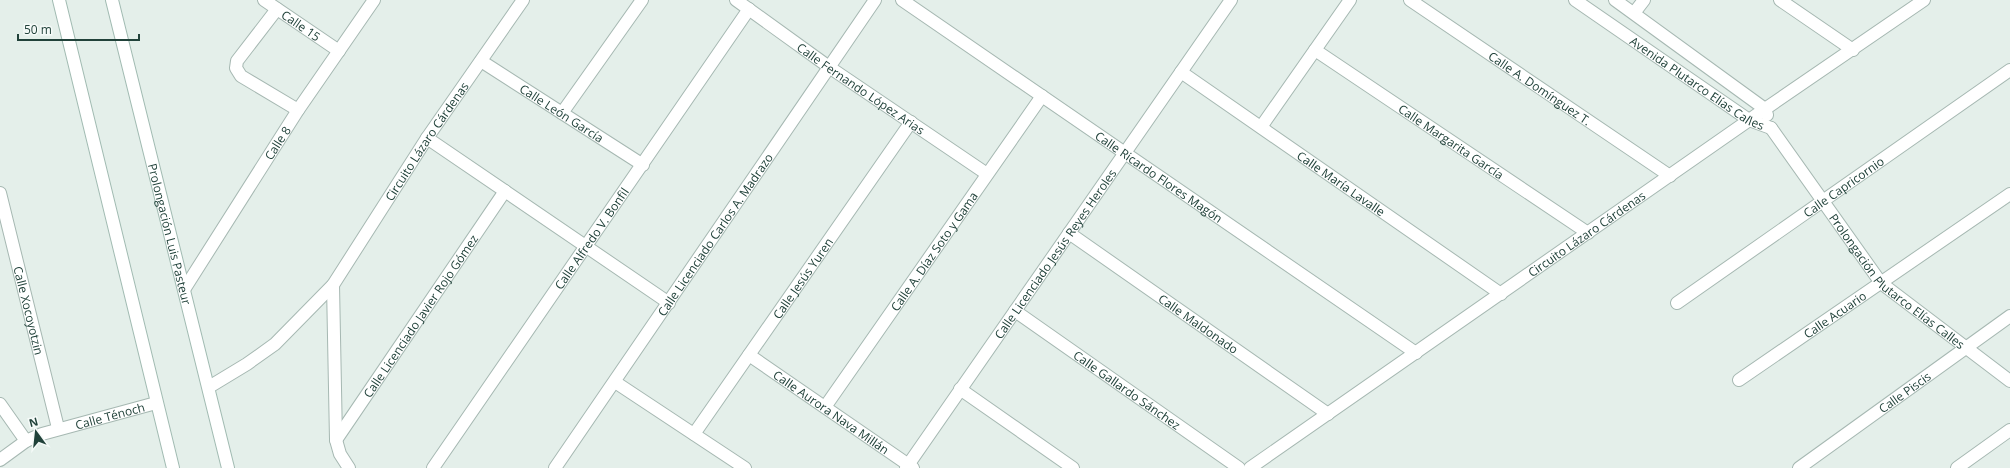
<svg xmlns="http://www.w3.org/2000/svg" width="2010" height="468" font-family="'Open Sans',sans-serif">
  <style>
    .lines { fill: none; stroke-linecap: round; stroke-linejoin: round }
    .minor-casing { stroke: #a6b8b2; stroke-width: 14 }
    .tertiary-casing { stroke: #a6b8b2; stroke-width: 14 }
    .secondary-casing { stroke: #a1bbb2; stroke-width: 14 }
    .minor { stroke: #fff; stroke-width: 12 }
    .tertiary { stroke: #fff; stroke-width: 12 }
    .secondary { stroke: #fff; stroke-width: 12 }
    .labels { text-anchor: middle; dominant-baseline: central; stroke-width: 3.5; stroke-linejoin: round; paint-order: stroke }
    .street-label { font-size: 12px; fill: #21423a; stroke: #f5faf8 }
  </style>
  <rect width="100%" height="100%" fill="#e4efea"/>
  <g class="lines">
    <!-- minor casing -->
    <g class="minor-casing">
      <g id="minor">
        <path id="s1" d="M264,0L339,51"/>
        <path id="s2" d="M736,0L829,67L987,174"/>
        <path id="s3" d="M1410,0L1670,176"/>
        <path d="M1780,0L1853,50"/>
        <path d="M277,9L237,61L236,68L241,76L298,110"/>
        <path d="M1634,13L1644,0"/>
        <path id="s4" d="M1315,50L1588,233"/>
        <path id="s5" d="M481,61L643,165"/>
        <path id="s6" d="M1181,72L1501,294"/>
        <path d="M562,113L642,0"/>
        <path d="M1261,127L1350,0"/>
        <path id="s7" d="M1771,128L1881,283L2010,381"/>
        <path d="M427,138L669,303"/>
        <path id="s8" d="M0,193L58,428"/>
        <path id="s9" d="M1069,233L1328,414"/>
        <path id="s10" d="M185,288L298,110L374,0"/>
        <path id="s11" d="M1677,303L2010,70"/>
        <path id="s12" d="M1015,311L1239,468"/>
        <path id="s13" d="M749,355L913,468"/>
        <path id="s14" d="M1739,380L2010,194"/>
        <path d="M615,382L745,468"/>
        <path d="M960,389L1073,468"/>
        <path d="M0,404L26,441"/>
        <path id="s15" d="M825,407L1042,96"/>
        <path id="s16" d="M694,434L911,122"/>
        <path id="s17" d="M336,440L505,191"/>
        <path id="s18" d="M0,460L26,441L42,434L156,403"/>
        <path id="s19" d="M433,468L749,9"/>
        <path id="s20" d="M555,468L875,0"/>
        <path id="s21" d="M906,468L1231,0"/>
        <path id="s22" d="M1799,468L2010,316"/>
        <path d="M1957,468L2010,430"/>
      </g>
    </g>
    <!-- tertiary casing -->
    <g class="tertiary-casing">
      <g id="tertiary">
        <path id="s23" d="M902,0L1416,353"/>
        <path id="s24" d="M1575,0L1749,120L1771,128"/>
        <path d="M1615,0L1765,109L1767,115"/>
        <path d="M333,285L336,440L340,454L349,468"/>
        <path id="s25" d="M209,387L247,364L275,344L333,285L427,138L523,0"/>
        <path id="s26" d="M1250,468L1765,109L1924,0"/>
      </g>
    </g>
    <!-- secondary casing -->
    <g class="secondary-casing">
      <g id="secondary">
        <path d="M59,0L173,468"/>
        <path id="s27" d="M112,0L228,468"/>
      </g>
    </g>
    <!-- minor -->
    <use href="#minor" class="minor"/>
    <!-- tertiary -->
    <use href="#tertiary" class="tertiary"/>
    <!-- secondary -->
    <use href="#secondary" class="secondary"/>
  </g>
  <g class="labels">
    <!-- street labels -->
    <g class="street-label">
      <text stroke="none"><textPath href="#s1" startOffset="45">Calle 15</textPath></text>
      <text stroke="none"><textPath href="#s24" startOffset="148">Avenida Plutarco Elías Calles</textPath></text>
      <text stroke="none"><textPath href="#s2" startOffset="153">Calle Fernando López Arias</textPath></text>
      <text stroke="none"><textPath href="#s3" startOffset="157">Calle A. Domínguez T.</textPath></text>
      <text stroke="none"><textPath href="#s5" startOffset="96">Calle León García</textPath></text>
      <text stroke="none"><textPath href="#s25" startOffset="333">Circuito Lázaro Cárdenas</textPath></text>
      <text stroke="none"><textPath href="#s4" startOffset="164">Calle Margarita García</textPath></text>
      <text stroke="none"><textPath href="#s10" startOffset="172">Calle 8</textPath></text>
      <text stroke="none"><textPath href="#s23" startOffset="312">Calle Ricardo Flores Magón</textPath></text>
      <text stroke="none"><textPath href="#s6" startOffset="195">Calle María Lavalle</textPath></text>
      <text stroke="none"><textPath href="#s11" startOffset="203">Calle Capricornio</textPath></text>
      <text stroke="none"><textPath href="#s27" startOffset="241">Prolongación Luis Pasteur</textPath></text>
      <text stroke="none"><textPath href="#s20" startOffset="283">Calle Licenciado Carlos A. Madrazo</textPath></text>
      <text stroke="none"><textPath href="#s26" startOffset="410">Circuito Lázaro Cárdenas</textPath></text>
      <text stroke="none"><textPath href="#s19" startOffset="279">Calle Alfredo V. Bonfil</textPath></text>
      <text stroke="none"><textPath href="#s15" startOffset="190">Calle A. Díaz Soto y Gama</textPath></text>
      <text stroke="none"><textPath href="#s21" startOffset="261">Calle Licenciado Jesús Reyes Heroles</textPath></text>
      <text stroke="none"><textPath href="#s16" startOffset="190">Calle Jesús Yuren</textPath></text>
      <text stroke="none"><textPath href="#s7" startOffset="200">Prolongación Plutarco Elías Calles</textPath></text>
      <text stroke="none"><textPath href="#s8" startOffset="121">Calle Xocoyotzin</textPath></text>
      <text stroke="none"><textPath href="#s14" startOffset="116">Calle Acuario</textPath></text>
      <text stroke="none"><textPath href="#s17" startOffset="150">Calle Licenciado Javier Rojo Gómez</textPath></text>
      <text stroke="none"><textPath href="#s9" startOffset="158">Calle Maldonado</textPath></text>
      <text stroke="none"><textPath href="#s12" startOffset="137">Calle Gallardo Sánchez</textPath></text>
      <text stroke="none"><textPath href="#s22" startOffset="130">Calle Piscis</textPath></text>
      <text stroke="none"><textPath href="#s13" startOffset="100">Calle Aurora Nava Millán</textPath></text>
      <text stroke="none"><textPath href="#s18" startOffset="120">Calle Ténoch</textPath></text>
    </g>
  </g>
  <!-- north arrow -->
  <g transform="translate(36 432) rotate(345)" stroke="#f5faf8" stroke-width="3" paint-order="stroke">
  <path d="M0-3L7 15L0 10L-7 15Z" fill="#21423a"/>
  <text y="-6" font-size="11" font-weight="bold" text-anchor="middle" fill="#21423a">N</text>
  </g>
  <!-- scale -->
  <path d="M18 34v6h121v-6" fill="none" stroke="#21423a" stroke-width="2"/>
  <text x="24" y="34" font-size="12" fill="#21423a" stroke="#f5faf8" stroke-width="3" paint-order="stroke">50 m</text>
</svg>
